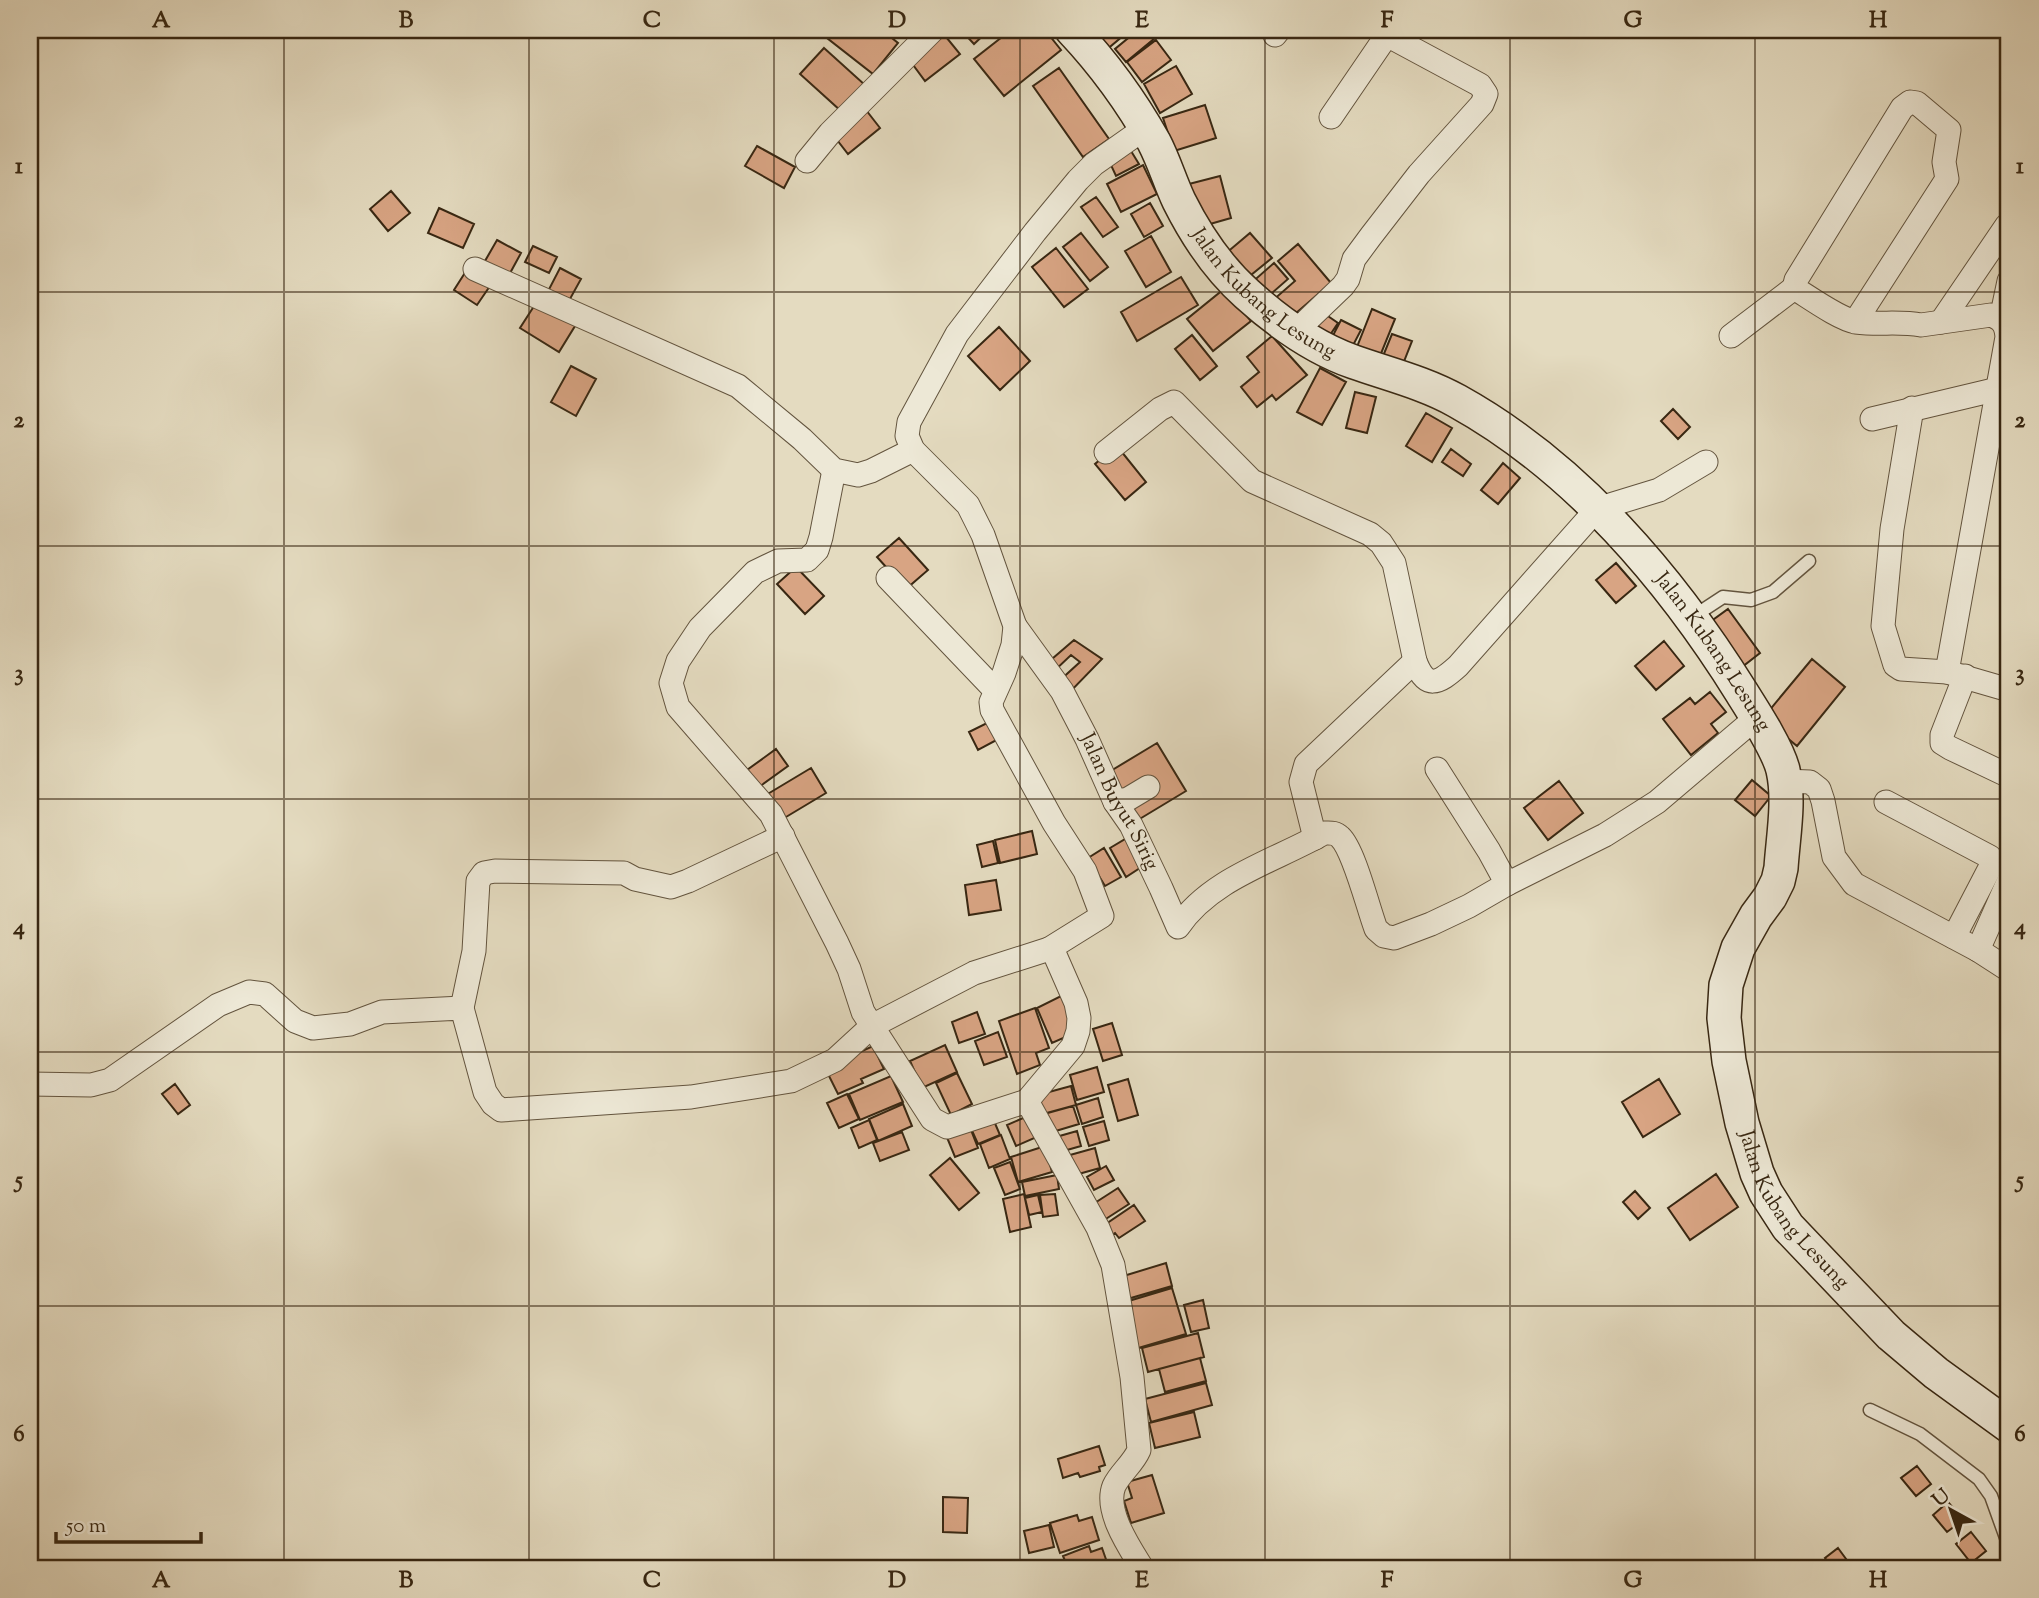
<svg xmlns="http://www.w3.org/2000/svg" width="2039" height="1598" font-family="'Sorts Mill Goudy',serif">
  <style>
    .building { fill: #d8a483; stroke: #382712; stroke-width: 2 }
    .lines { fill: none; stroke-linecap: round; stroke-linejoin: round }
    .lane-casing { stroke: #63543e; stroke-width: 15 }
    .street-casing { stroke: #63543e; stroke-width: 25 }
    .secondary-casing { stroke: #382712; stroke-width: 36 }
    .lane { stroke: #ede8d6; stroke-width: 12 }
    .street { stroke: #ede8d6; stroke-width: 23 }
    .secondary { stroke: #ede8d6; stroke-width: 33 }
    .grid { fill: none; stroke: #382712; stroke-width: 2; stroke-opacity: 0.55 }
    .labels { text-anchor: middle; dominant-baseline: central; stroke-width: 6; stroke-linejoin: round; paint-order: stroke }
    .street-label { font-size: 21px; fill: #382712; stroke: #ede8d6 }
    .neatline { fill: none; stroke: #382712; stroke-width: 2.5 }
    .grid-label { font-size: 23px; text-anchor: middle; font-weight: bold; fill: #382712 }
  </style>
  <rect width="100%" height="100%" fill="#e4dbc0"/>
  <filter id="stains"><feTurbulence type="fractalNoise" baseFrequency=".00286" numOctaves="4"/><feColorMatrix values="0 0 0 0 .2 0 0 0 0 .09 0 0 0 0 .02 0 0 0 .5 -.17"/></filter>
  <radialGradient id="worn" r=".72"><stop offset=".6" stop-color="#630" stop-opacity="0"/><stop offset="1" stop-color="#630" stop-opacity=".3"/></radialGradient>
  <!-- building -->
  <path class="building" d="M834,30H882L898,43L873,74L827,38Z
    M961,30H989L974,44Z
    M1011,30H1045L1061,50L1004,96L974,59Z
    M1087,30H1130L1105,51Z
    M1138,30H1148L1155,38L1126,62L1115,49Z
    M942,32L960,54L925,81L908,58Z
    M1156,40L1171,60L1142,82L1127,62Z
    M824,48L865,85L841,111L800,74Z
    M1176,66L1192,94L1160,113L1144,84Z
    M1059,68L1109,139L1083,157L1033,86Z
    M1205,105L1216,138L1174,151L1163,118Z
    M866,110L880,128L848,154L834,136Z
    M757,146L795,167L784,188L745,166Z
    M1131,151L1139,164L1116,176L1110,163Z
    M1143,165L1157,194L1121,212L1107,184Z
    M1220,176L1231,218L1196,228L1185,185Z
    M391,191L410,213L388,231L370,209Z
    M1096,197L1118,227L1103,237L1081,207Z
    M1150,203L1163,226L1144,237L1131,214Z
    M439,208L474,224L463,248L428,233Z
    M1081,233L1108,267L1090,281L1063,247Z
    M1250,233L1272,258L1246,279L1225,254Z
    M1151,236L1171,272L1146,287L1125,251Z
    M497,240L521,253L509,275L485,261Z
    M1298,244L1331,283L1288,320L1272,301L1295,281L1278,261Z
    M533,246L557,257L549,273L525,262Z
    M1056,248L1088,289L1064,307L1032,267Z
    M1274,263L1288,279L1264,300L1250,284Z
    M468,268L492,283L477,305L454,290Z
    M560,268L581,279L565,308L545,297Z
    M1181,277L1198,305L1137,341L1121,312Z
    M1224,289L1251,321L1213,351L1187,319Z
    M536,303L575,326L559,352L520,328Z
    M1372,309L1395,319L1378,361L1355,352Z
    M1322,312L1338,323L1324,344L1307,333Z
    M1341,320L1361,330L1348,355L1328,345Z
    M999,327L1030,361L1000,390L968,356Z
    M1392,334L1412,341L1401,369L1381,361Z
    M1192,335L1217,366L1200,380L1175,349Z
    M1272,336L1307,375L1276,400L1272,395L1257,407L1241,387L1259,372L1247,357Z
    M571,366L596,379L576,416L551,402Z
    M1320,368L1346,382L1322,425L1297,412Z
    M1355,392L1376,397L1367,433L1346,428Z
    M1673,409L1690,427L1678,439L1661,421Z
    M1426,413L1452,428L1432,462L1406,446Z
    M1117,446L1146,482L1125,500L1095,464Z
    M1451,449L1471,464L1463,476L1442,462Z
    M1503,463L1520,478L1498,504L1481,490Z
    M899,538L928,570L906,589L877,557Z
    M1616,563L1636,586L1616,603L1596,580Z
    M796,567L824,596L805,614L777,584Z
    M1728,609L1760,653L1742,667L1710,622Z
    M1074,640L1102,659L1066,696L1057,683L1080,662L1071,655L1051,674L1045,665Z
    M1664,641L1684,666L1656,690L1635,666Z
    M1812,659L1845,687L1797,746L1763,718Z
    M1710,692L1726,712L1711,724L1718,733L1691,755L1663,719L1690,698L1695,704Z
    M995,719L1004,736L978,750L969,732Z
    M1157,743L1186,791L1133,823L1104,775Z
    M776,749L788,766L759,787L747,770Z
    M811,768L826,793L781,820L766,795Z
    M1752,780L1771,796L1755,816L1735,800Z
    M1559,781L1583,813L1548,840L1524,808Z
    M1032,831L1037,854L1000,863L995,840Z
    M1127,838L1143,866L1126,877L1110,848Z
    M993,841L998,863L982,867L977,845Z
    M1104,848L1121,877L1105,886L1088,858Z
    M996,880L1001,910L969,915L965,885Z
    M1061,996L1077,1032L1052,1043L1037,1008Z
    M1035,1008L1049,1048L1036,1053L1040,1065L1017,1074L999,1021Z
    M977,1012L985,1034L959,1043L952,1022Z
    M1112,1023L1122,1055L1103,1061L1093,1029Z
    M998,1032L1007,1057L984,1065L975,1041Z
    M945,1045L957,1072L922,1088L910,1061Z
    M873,1046L884,1069L861,1079L863,1083L838,1094L825,1068Z
    M1097,1067L1104,1092L1077,1100L1070,1075Z
    M957,1073L972,1104L951,1115L936,1083Z
    M891,1076L903,1102L860,1120L849,1094Z
    M1128,1079L1138,1115L1118,1121L1108,1085Z
    M1659,1079L1680,1114L1643,1137L1622,1102Z
    M175,1084L190,1105L178,1114L162,1094Z
    M1071,1086L1076,1105L1043,1114L1038,1095Z
    M847,1094L859,1119L839,1128L827,1103Z
    M1098,1098L1103,1117L1082,1124L1076,1105Z
    M903,1104L912,1126L878,1141L869,1119Z
    M1073,1106L1079,1124L1049,1133L1044,1114Z
    M991,1114L1000,1135L978,1144L969,1124Z
    M1030,1115L1039,1136L1016,1146L1007,1125Z
    M869,1120L877,1140L859,1148L851,1128Z
    M1104,1121L1109,1140L1089,1146L1083,1127Z
    M969,1125L978,1148L955,1157L946,1135Z
    M1077,1131L1081,1146L1060,1152L1056,1137Z
    M902,1132L909,1150L880,1161L873,1143Z
    M1001,1135L1010,1159L989,1168L980,1144Z
    M1045,1146L1052,1172L1018,1182L1011,1157Z
    M1095,1148L1100,1168L1075,1175L1070,1155Z
    M950,1158L979,1193L959,1210L930,1175Z
    M1010,1162L1020,1189L1005,1195L994,1168Z
    M1106,1166L1114,1180L1094,1190L1087,1177Z
    M1716,1174L1738,1207L1690,1240L1668,1208Z
    M1057,1175L1059,1189L1025,1196L1022,1182Z
    M1118,1188L1129,1204L1098,1224L1087,1208Z
    M1635,1191L1650,1208L1638,1219L1623,1202Z
    M1024,1194L1031,1227L1010,1232L1003,1199Z
    M1055,1194L1058,1215L1043,1217L1040,1195Z
    M1038,1195L1042,1212L1029,1215L1025,1198Z
    M1134,1205L1145,1221L1119,1238L1115,1233L1107,1238L1100,1228Z
    M1166,1263L1172,1286L1124,1300L1117,1278Z
    M1172,1288L1186,1334L1135,1349L1122,1303Z
    M1203,1300L1209,1328L1191,1332L1184,1305Z
    M1198,1333L1204,1357L1148,1372L1142,1348Z
    M1200,1358L1206,1381L1165,1392L1159,1369Z
    M1206,1383L1212,1405L1151,1422L1145,1399Z
    M1194,1412L1200,1437L1155,1448L1149,1423Z
    M1099,1446L1105,1465L1099,1467L1100,1471L1080,1477L1078,1473L1063,1478L1058,1459Z
    M1917,1466L1931,1484L1916,1496L1901,1478Z
    M1152,1475L1164,1513L1131,1523L1124,1501L1132,1498L1127,1482Z
    M943,1497L968,1498L967,1533L943,1532Z
    M1948,1502L1963,1520L1947,1532L1933,1515Z
    M1077,1515L1079,1521L1092,1517L1099,1540L1060,1553L1050,1523Z
    M1049,1525L1054,1547L1029,1553L1024,1531Z
    M1971,1532L1986,1551L1971,1563L1956,1544Z
    M1089,1546L1091,1552L1102,1548L1109,1568H1068L1063,1556Z
    M1838,1548L1849,1563L1842,1568H1832L1825,1558Z"/>
  <g class="lines">
    <!-- lane casing -->
    <g class="lane-casing">
      <path id="lane" d="M1691,618L1723,597L1751,600L1773,592L1809,561
        M1870,1410L1920,1434L1979,1479L1991,1496L2009,1546"/>
    </g>
    <!-- street casing -->
    <g class="street-casing">
      <g id="street">
        <path d="M1275,35L1279,30"/>
        <path d="M807,161L830,133L933,30"/>
        <path d="M475,269L738,386L802,439L834,470L858,475L871,471L913,450"/>
        <path d="M2001,319L2009,281"/>
        <path d="M1855,322L1947,179L1944,162L1949,130L1917,103L1910,102L1902,108L1796,280L1794,288C1809,297 1839,319 1856,322C1878,325 1900,321 1921,325L1991,315C2003,320 2006,325 2007,337L1947,672L2009,690"/>
        <path d="M1941,322L2007,225L2009,226"/>
        <path d="M1295,332L1343,286L1348,279L1354,259L1371,236L1419,174L1482,104L1486,94L1480,85L1387,35L1331,117"/>
        <path d="M1731,336L1794,288"/>
        <path d="M1912,408L1892,529L1883,626L1895,665L1901,669L1947,672"/>
        <path d="M1872,419L1998,389L2009,391"/>
        <path d="M1106,452L1160,409L1174,402L1252,481L1370,534L1381,543L1394,563L1415,661C1426,690 1438,684 1458,666L1597,509L1659,490L1706,462"/>
        <path d="M834,470L821,537L817,550L807,560L778,561L755,572L700,628L678,661L671,683L678,707L771,814L837,943L849,969L863,1012L932,1119L947,1127L1027,1101L1098,1228L1113,1265L1132,1377L1139,1450C1133,1464 1120,1473 1114,1486C1104,1511 1130,1548 1142,1568"/>
        <path d="M888,578L995,690"/>
        <path id="s1" d="M1015,626L1062,691L1087,739L1115,802L1131,825L1161,888L1178,927C1211,878 1275,861 1324,833C1330,833 1335,832 1340,837C1354,850 1368,908 1376,929L1384,936L1394,938L1431,924L1469,906L1507,884"/>
        <path d="M1965,676L1942,735V743L1950,748L2009,776"/>
        <path d="M1437,769L1489,851L1507,884L1605,835L1657,802L1757,717"/>
        <path d="M1785,781L1810,782L1819,789L1823,801L1834,857L1854,884L1978,950L2009,970"/>
        <path d="M1115,802L1128,799L1148,787"/>
        <path d="M1886,802L1990,857L1992,864L1954,937"/>
        <path d="M1315,838L1301,782L1306,764L1415,661"/>
        <path d="M1978,950L2009,880"/>
        <path d="M462,1008L474,951L478,881L484,873L495,871L624,873L635,879L671,887L688,881L783,836"/>
        <path d="M30,1084L91,1085L110,1080L218,1005L249,992L265,994L295,1021L313,1028L350,1024L382,1012L462,1008L485,1092L493,1104L501,1110L691,1097L791,1081L835,1060L872,1026L974,973L1049,949"/>
        <path d="M1027,1101L1073,1046L1078,1031L1079,1018L1076,1003L1055,955L1049,949L1102,916L1085,871L1054,823L992,710L991,702L1004,673L1013,645L1015,626L983,535L968,505L913,450L907,436L909,422L957,334L1035,232L1078,180L1094,164L1145,128"/>
      </g>
    </g>
    <!-- secondary casing -->
    <g class="secondary-casing">
      <g id="secondary">
        <path id="s2" d="M1072,30C1104,64 1131,101 1154,142C1164,161 1170,182 1179,201C1196,235 1219,269 1247,294C1279,323 1314,348 1354,362C1388,374 1425,383 1457,401C1576,467 1671,579 1742,693C1754,712 1778,749 1783,770C1790,801 1783,837 1781,868L1778,881L1770,897L1756,916L1738,948L1726,985L1724,1018L1729,1061L1742,1123L1757,1173L1766,1193L1788,1227L1891,1335L1936,1373L2009,1426"/>
      </g>
    </g>
    <!-- lane -->
    <use href="#lane" class="lane"/>
    <!-- street -->
    <use href="#street" class="street"/>
    <!-- secondary -->
    <use href="#secondary" class="secondary"/>
  </g>
  <!-- grid -->
  <path class="grid" d="M284,30V1568M529,30V1568M774,30V1568M1020,30V1568M1265,30V1568M1510,30V1568M1755,30V1568M30,292H2009M30,546H2009M30,799H2009M30,1052H2009M30,1306H2009"/>
  <g class="labels">
    <!-- street labels -->
    <g class="street-label">
      <text stroke="none"><textPath href="#s2" startOffset="331">Jalan Kubang Lesung</textPath></text>
      <text stroke="none"><textPath href="#s2" startOffset="919">Jalan Kubang Lesung</textPath></text>
      <text stroke="none"><textPath href="#s1" startOffset="205">Jalan Buyut Sirig</textPath></text>
      <text stroke="none"><textPath href="#s2" startOffset="1528">Jalan Kubang Lesung</textPath></text>
    </g>
  </g>
  <!-- margin -->
  <rect width="2039" height="1598" fill="none" stroke="#e4dbc0" stroke-width="77"/>
  <!-- north arrow -->
  <g transform="translate(1951 1510) rotate(320)" stroke="#ede8d6" stroke-width="5" paint-order="stroke">
  <path d="M0-5L12 26L0 18L-12 26Z" fill="#382712"/>
  <text y="-10" font-size="19" font-weight="bold" text-anchor="middle" fill="#382712">U</text>
  </g>
  <!-- scale -->
  <path d="M56 1532v10h145v-10" fill="none" stroke="#382712" stroke-width="3.5"/>
  <text x="66" y="1532" font-size="21" fill="#382712" stroke="#ede8d6" stroke-width="5" paint-order="stroke">50 m</text>
  <rect x="38" y="38" width="1962" height="1522" class="neatline"/>
  <g class="grid-label">
    <text x="161" y="27">A</text>
    <text x="406" y="27">B</text>
    <text x="652" y="27">C</text>
    <text x="897" y="27">D</text>
    <text x="1142" y="27">E</text>
    <text x="1387" y="27">F</text>
    <text x="1633" y="27">G</text>
    <text x="1878" y="27">H</text>
    <text x="19" y="173">1</text>
    <text x="2020" y="173">1</text>
    <text x="19" y="427">2</text>
    <text x="2020" y="427">2</text>
    <text x="19" y="680">3</text>
    <text x="2020" y="680">3</text>
    <text x="19" y="934">4</text>
    <text x="2020" y="934">4</text>
    <text x="19" y="1187">5</text>
    <text x="2020" y="1187">5</text>
    <text x="19" y="1441">6</text>
    <text x="2020" y="1441">6</text>
    <text x="161" y="1587">A</text>
    <text x="406" y="1587">B</text>
    <text x="652" y="1587">C</text>
    <text x="897" y="1587">D</text>
    <text x="1142" y="1587">E</text>
    <text x="1387" y="1587">F</text>
    <text x="1633" y="1587">G</text>
    <text x="1878" y="1587">H</text>
  </g>
  <rect width="100%" height="100%" filter="url(#stains)"/>
  <rect width="100%" height="100%" fill="url(#worn)"/>
</svg>
